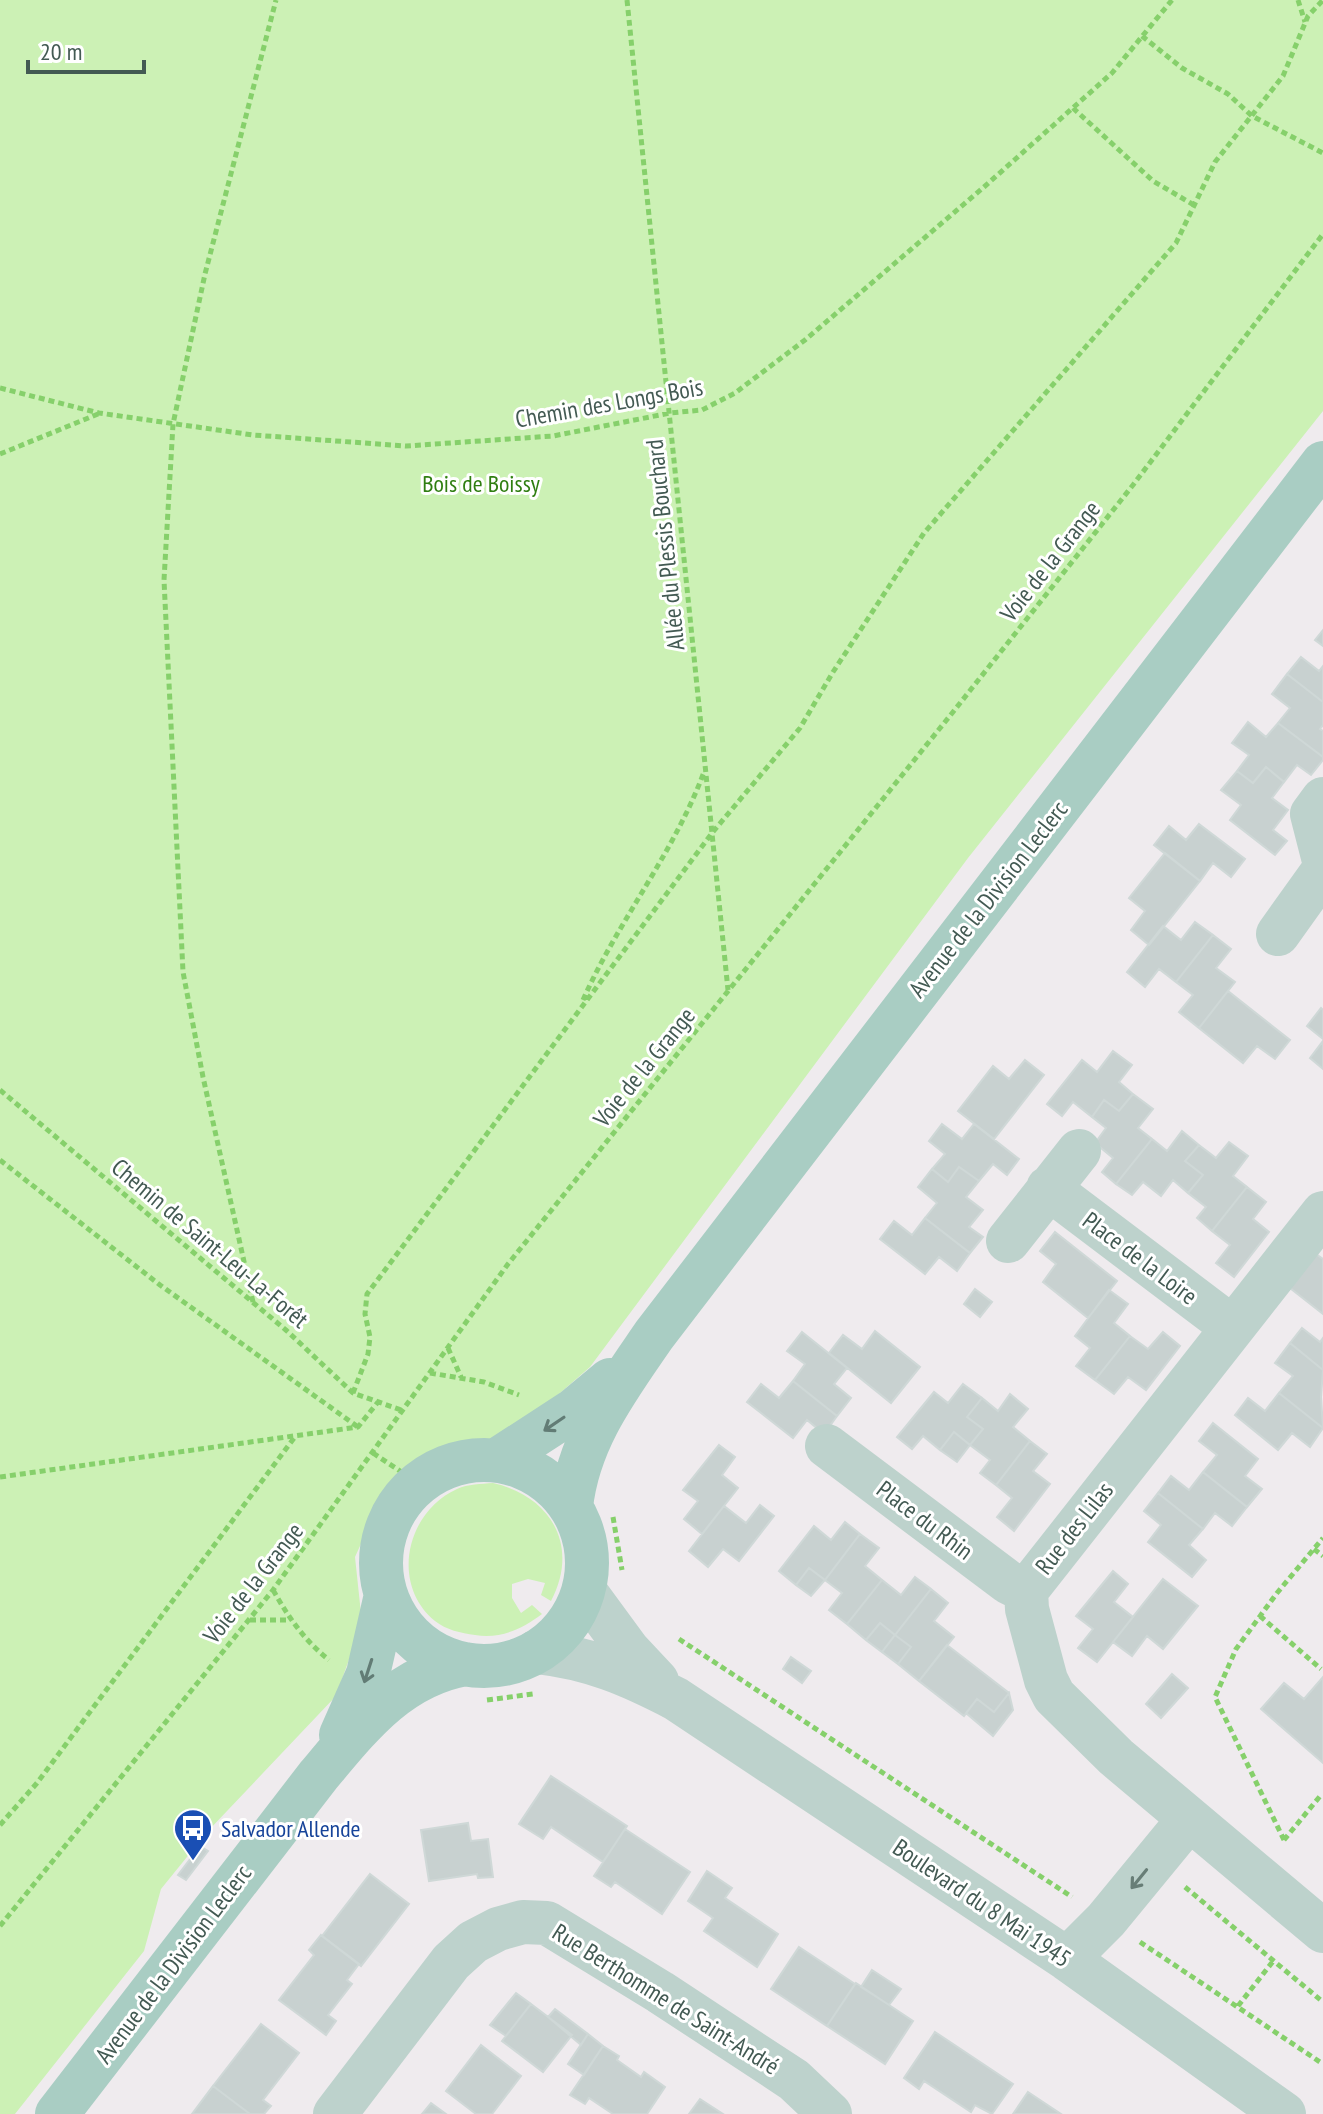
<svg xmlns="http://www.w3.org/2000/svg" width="1323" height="2114" font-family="'PT Sans Narrow',sans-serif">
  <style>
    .green { fill: #ccf1b5 }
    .building { fill: #c8d1d0; stroke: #cfd8d7; stroke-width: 2 }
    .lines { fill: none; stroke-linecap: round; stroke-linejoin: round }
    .path { stroke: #86d06b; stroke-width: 5; stroke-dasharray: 6 4; stroke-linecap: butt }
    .minor { stroke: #bdd2cc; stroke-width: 44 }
    .major { stroke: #a9cdc3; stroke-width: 44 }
    .oneway { stroke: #627c75 }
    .oneway2 { stroke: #687e77 }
    .labels { text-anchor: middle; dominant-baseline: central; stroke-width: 6; stroke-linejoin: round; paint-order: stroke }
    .street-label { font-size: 24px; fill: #435a53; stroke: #fff }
    .park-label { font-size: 24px; fill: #2f7e11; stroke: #fff }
    .transit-label { font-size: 24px; fill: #164399; stroke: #fff; text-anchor: start }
  </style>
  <rect width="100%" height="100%" fill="#efebee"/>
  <!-- green -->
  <path class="green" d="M0,0H1323V411L968,858L590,1367L552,1400L492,1439L436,1456L384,1493L355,1557L362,1623L336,1696L208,1831L161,1889L144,1951L15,2114H0Z
    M493,1483C551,1496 580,1546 551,1601L541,1595L545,1583L528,1579L512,1584V1598L521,1613L532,1605L542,1614C522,1629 501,1639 475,1635C461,1633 446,1630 435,1621C390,1584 406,1512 457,1489C468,1484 481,1484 493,1483Z"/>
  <!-- building -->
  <path class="building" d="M1323,630V646L1315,640Z
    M1301,657L1319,671L1323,666V702L1287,674Z
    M1287,674L1323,702V725L1320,729L1323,731V757L1278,723L1290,708L1272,694Z
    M1248,722L1266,737L1278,723L1323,757V760L1311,775L1297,765L1284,782L1266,767L1253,783L1237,771L1249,755L1232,743Z
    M1266,767L1284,782L1272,798L1288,810L1273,830L1287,841L1275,855L1230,820L1241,805L1221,790L1237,771L1253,783Z
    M1199,824L1245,859L1231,877L1213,863L1200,881L1154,845L1169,826L1186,840Z
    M1165,853L1200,881L1149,945L1131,930L1145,911L1129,898Z
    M1195,922L1213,935L1176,982L1159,969L1145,987L1127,972L1163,926L1181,940Z
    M1213,935L1231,949L1216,968L1235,982L1199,1028L1179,1012L1193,995L1176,982Z
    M1228,991L1290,1040L1275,1059L1257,1046L1243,1063L1199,1028Z
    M1321,1008L1323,1010V1039L1307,1026Z
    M1323,1041V1069L1310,1058Z
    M1113,1051L1132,1065L1119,1082L1133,1094L1119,1111L1104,1100L1092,1117L1073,1102L1062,1116L1047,1104L1082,1060L1097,1072Z
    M1025,1060L1044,1075L994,1139L958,1111L993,1066L1009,1079Z
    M1133,1094L1153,1109L1138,1128L1152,1139L1116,1184L1102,1172L1113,1158L1095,1143L1106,1128L1092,1117L1104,1100L1119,1111Z
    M942,1124L962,1139L974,1124L1019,1159L1007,1175L993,1164L979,1181L959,1167L948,1182L932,1169L945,1154L929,1141Z
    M1182,1131L1199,1145L1185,1161L1203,1175L1188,1193L1173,1180L1161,1196L1143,1182L1132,1195L1116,1184L1152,1139L1167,1151Z
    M1229,1142L1248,1156L1233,1176L1247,1187L1212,1231L1197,1218L1206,1207L1188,1193L1203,1175L1185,1161L1199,1145L1216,1158Z
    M959,1167L979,1181L966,1197L983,1210L969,1227L983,1237L970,1253L925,1218L937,1203L918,1187L932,1169L948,1182Z
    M1247,1187L1266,1202L1253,1219L1269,1232L1234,1277L1216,1263L1230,1245L1212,1231Z
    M925,1218L970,1253L957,1271L939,1257L925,1274L880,1239L894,1221L912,1235Z
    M1055,1232L1117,1281L1088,1318L1043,1282L1056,1264L1040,1251Z
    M1316,1254L1323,1259V1314L1290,1288Z
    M975,1289L992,1302L980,1317L964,1304Z
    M1109,1290L1128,1304L1114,1323L1130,1336L1095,1380L1076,1366L1090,1348L1075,1336Z
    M1302,1328L1320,1342L1323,1338V1370L1290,1343Z
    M875,1331L920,1367L891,1403L829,1353L843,1335L862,1349Z
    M802,1332L847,1368L834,1384L851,1398L837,1416L793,1381L805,1364L787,1351Z
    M1163,1332L1180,1346L1146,1390L1128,1377L1114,1394L1095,1380L1130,1336L1148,1349Z
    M1290,1343L1323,1370L1321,1397L1323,1428L1279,1393L1293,1376L1275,1363Z
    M793,1381L837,1416L824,1434L807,1420L793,1438L747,1402L761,1384L779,1398Z
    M963,1384L982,1398L967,1417L983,1429L970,1445L954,1432L940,1450L923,1436L912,1449L897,1437L934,1392L948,1403Z
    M1279,1393L1323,1428L1310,1447L1292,1433L1278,1450L1235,1415L1248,1398L1265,1411Z
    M1010,1394L1028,1409L1013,1427L1030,1441L996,1485L980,1473L990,1460L970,1445L983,1429L967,1417L982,1398L998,1411Z
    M1213,1423L1258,1459L1245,1476L1262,1489L1247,1507L1203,1472L1217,1455L1199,1441Z
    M954,1432L970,1445L957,1462L940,1450Z
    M1030,1441L1047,1454L1033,1471L1050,1484L1014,1531L997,1517L1012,1498L996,1485Z
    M719,1445L735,1457L722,1475L738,1488L702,1534L684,1519L698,1501L683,1490Z
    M1203,1472L1247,1507L1232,1526L1215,1513L1203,1529L1158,1493L1171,1476L1189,1490Z
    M1158,1493L1203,1529L1189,1545L1206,1560L1192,1577L1148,1542L1161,1525L1144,1511Z
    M760,1505L774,1516L739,1561L723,1549L708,1567L689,1551L724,1506L746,1523Z
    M845,1522L860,1534L825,1580L809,1568L796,1585L779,1571L814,1526L831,1540Z
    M860,1534L879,1548L865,1566L882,1580L847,1624L829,1610L842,1593L825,1580Z
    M809,1568L825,1580L811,1596L796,1585Z
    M1113,1571L1128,1584L1114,1602L1133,1617L1097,1662L1078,1648L1093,1629L1076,1616Z
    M915,1577L931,1589L895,1635L880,1623L866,1640L847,1624L882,1580L901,1595Z
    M1163,1579L1198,1606L1163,1649L1147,1636L1132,1656L1113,1642Z
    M931,1589L948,1603L934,1621L954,1637L919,1681L898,1664L911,1647L895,1635Z
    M880,1623L895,1635L882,1652L866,1640Z
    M895,1635L911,1647L898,1664L882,1652Z
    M947,1645L1009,1693L994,1712L977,1699L964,1716L919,1681Z
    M791,1657L811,1671L802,1683L783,1669Z
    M1172,1674L1188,1688L1161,1718L1146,1704Z
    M1323,1677V1763L1261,1709L1284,1683L1304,1699Z
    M1009,1693L1013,1710L993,1736L966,1713L977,1699L994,1712Z
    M551,1776L627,1826L603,1862L551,1827L543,1839L519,1824Z
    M468,1823L471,1841L488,1839L493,1877L478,1878L477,1874L429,1881L421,1830Z
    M625,1829L690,1872L662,1914L615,1882L611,1887L594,1876Z
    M200,1846L208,1851L186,1880L178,1875Z
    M707,1871L732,1888L725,1898L778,1934L757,1967L704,1931L713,1918L688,1901Z
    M370,1874L409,1904L361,1966L322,1936Z
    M321,1935L359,1964L347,1980L352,1984L328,2015L336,2021L326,2035L279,2000L314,1955L309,1950Z
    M799,1947L855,1984L827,2026L771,1989Z
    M872,1970L901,1989L889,2005L861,1987Z
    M856,1983L913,2021L885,2064L827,2026Z
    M516,1993L531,2004L506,2036L490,2025Z
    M531,2004L572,2035L543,2072L502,2041Z
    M555,2009L588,2034L581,2045L548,2017Z
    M261,2024L299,2053L263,2100L271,2106L264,2114H250L213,2086Z
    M935,2032L1013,2084L992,2114L975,2105L971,2112L924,2081L919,2089L904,2078Z
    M588,2034L603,2046L584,2075L568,2064Z
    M481,2045L521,2076L492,2114H476L446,2091Z
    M603,2046L619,2056L617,2060L641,2077L644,2072L665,2087L647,2114H613L589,2098L585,2104L570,2095Z
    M213,2086L250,2114H192Z
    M1028,2092L1061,2114H1013Z
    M700,2099L723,2114H689Z
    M431,2103L446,2114H422Z"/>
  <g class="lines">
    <!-- path -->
    <path class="path" d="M627,0L728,990
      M1298,0L1305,22
      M1142,36L1182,68L1228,94L1252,116L1323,153
      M1073,108L1153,181L1194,205
      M0,388L99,413L253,435L406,446L553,436L670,413L702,410L735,393L805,340L984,187L1112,73L1172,0
      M0,454L98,414
      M583,1000C618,921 674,853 704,772
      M0,1090L287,1331L353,1393L404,1411
      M0,1160L160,1285L358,1427
      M253,1302L203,1077L183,972L164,580L173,424L205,274L276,0
      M448,1348L461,1377
      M430,1373L484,1382L519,1395
      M353,1393L368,1354L370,1337L365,1314L367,1294L712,833L800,728L833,672L924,533L1176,243L1215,162L1283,76L1308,16L1323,0
      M373,1453L418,1483
      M0,1477L358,1427L378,1402
      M613,1517L622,1570
      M1314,1549L1323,1556
      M273,1590C289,1618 304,1640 329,1660
      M1260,1616L1321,1669
      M250,1620H290
      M679,1639L1072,1897
      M487,1700L533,1694
      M0,1825L37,1783L294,1438
      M1284,1840L1215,1697L1236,1649L1277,1593L1323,1538
      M1284,1840L1321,1795
      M1185,1887L1323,2002
      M0,1926L273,1590L508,1264L953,712L1133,485L1323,234
      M1140,1942L1323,2064
      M1238,2006L1274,1960"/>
    <!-- minor -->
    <path class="minor" d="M1323,799L1312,814L1323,857
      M1278,934L1323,871
      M1048,1188L1232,1327
      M1323,1213L1026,1591L1027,1609L1046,1680L1054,1696L1116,1757L1323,1931
      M1008,1241L1079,1151
      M827,1446L1008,1582L1026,1591
      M584,1590L628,1650L657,1681
      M536,1652C590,1658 628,1674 676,1699L1067,1959L1284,2114
      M1067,1959L1106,1920L1189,1819
      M335,2114L451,1962L473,1942L498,1929L523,1922L547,1923L660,1992L794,2080L830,2114"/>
    <!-- major -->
    <path class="major" d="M381 1563a103 103 0 1 1 206 0a103 103 0 1 1-206 0Z
      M497,1460L574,1410L610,1380
      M571,1507C578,1440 617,1389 654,1335L1323,463
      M341,1735L368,1674L386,1595
      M57,2114L318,1776C360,1726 398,1676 465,1664"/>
  </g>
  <!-- one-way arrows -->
  <defs><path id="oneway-shaft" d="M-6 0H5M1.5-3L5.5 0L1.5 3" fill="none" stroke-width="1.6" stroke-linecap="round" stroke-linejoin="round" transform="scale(2)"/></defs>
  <g class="oneway">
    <use href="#oneway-shaft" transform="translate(554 1424) rotate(146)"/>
    <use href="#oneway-shaft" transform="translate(368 1671) rotate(108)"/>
  </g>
  <use class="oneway2" href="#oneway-shaft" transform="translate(1139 1879) rotate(129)"/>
  <!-- icons -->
  <defs>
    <g id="bus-pin" transform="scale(2)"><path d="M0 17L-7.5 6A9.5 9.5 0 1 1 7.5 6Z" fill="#1a4fb4" stroke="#fff"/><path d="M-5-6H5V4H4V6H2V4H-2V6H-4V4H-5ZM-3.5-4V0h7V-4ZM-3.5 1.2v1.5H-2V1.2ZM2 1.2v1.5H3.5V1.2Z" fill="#fff"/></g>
  </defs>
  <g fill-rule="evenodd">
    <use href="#bus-pin" x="193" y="1828"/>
  </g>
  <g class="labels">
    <!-- street labels -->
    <g class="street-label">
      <text transform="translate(609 403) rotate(-10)">Chemin des Longs Bois</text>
      <text transform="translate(665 545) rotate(-96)">Allée du Plessis Bouchard</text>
      <text transform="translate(1050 561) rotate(-52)">Voie de la Grange</text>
      <text transform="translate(988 899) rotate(-52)">Avenue de la Division Leclerc</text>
      <text transform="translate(644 1067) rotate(-51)">Voie de la Grange</text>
      <text transform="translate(210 1243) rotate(40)">Chemin de Saint-Leu-La-Forêt</text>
      <text transform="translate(1140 1258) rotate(37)">Place de la Loire</text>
      <text transform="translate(925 1520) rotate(37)">Place du Rhin</text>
      <text transform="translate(1074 1528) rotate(-52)">Rue des Lilas</text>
      <text transform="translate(253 1583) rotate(-52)">Voie de la Grange</text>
      <text transform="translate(982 1903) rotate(34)">Boulevard du 8 Mai 1945</text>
      <text transform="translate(173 1964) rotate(-53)">Avenue de la Division Leclerc</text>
      <text transform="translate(666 1999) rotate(32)">Rue Berthomme de Saint-André</text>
    </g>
    <!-- park labels -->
    <g class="park-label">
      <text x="481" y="483">Bois de Boissy</text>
    </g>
    <!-- transit labels -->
    <g class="transit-label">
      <text x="221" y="1828">Salvador Allende</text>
    </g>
  </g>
  <!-- scale -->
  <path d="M28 60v12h116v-12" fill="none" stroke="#435a53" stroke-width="4"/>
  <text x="40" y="60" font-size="24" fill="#435a53" stroke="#ffffff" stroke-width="6" paint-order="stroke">20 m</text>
</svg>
